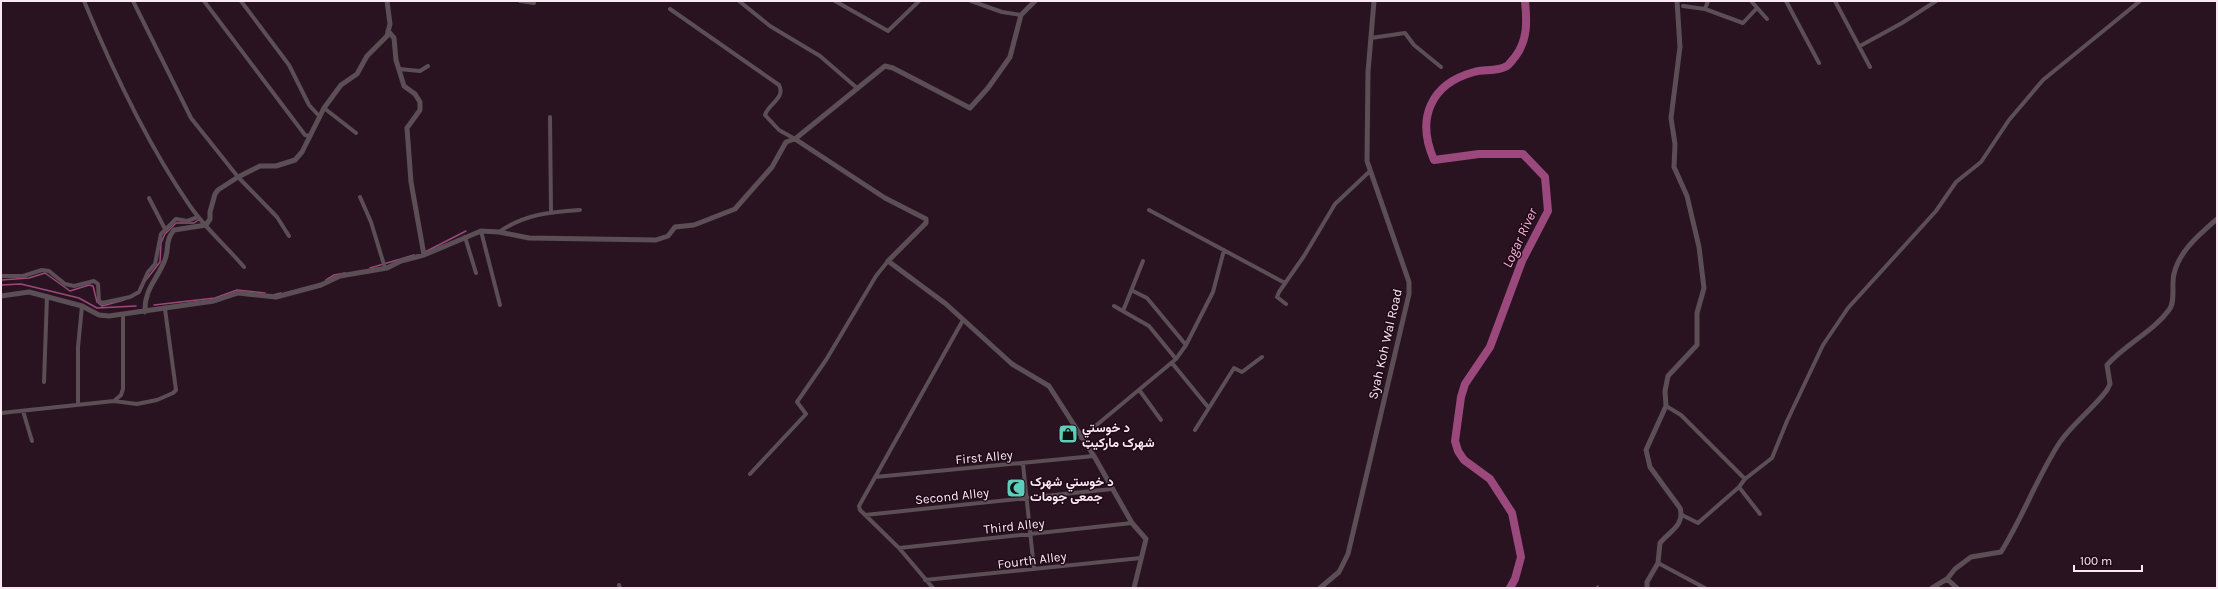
<svg xmlns="http://www.w3.org/2000/svg" width="2218" height="589" font-family="Karla,Vazirmatn,sans-serif">
  <style>
    .lines { fill: none; stroke-linecap: round; stroke-linejoin: round }
    .stream { stroke: #9b497c; stroke-width: 1.5 }
    .river { stroke: #9b497c; stroke-width: 8 }
    .minor { stroke: #5b4e55; stroke-width: 4 }
    .tertiary { stroke: #5b4e55; stroke-width: 5 }
    .labels { text-anchor: middle; dominant-baseline: central; stroke-width: 3; stroke-linejoin: round; paint-order: stroke }
    .street-label { font-size: 13px; fill: #fae9f2; stroke: #200a18 }
    .poi-label { font-size: 13px; font-weight: bold; fill: #fae9f2; stroke: #200a18; text-anchor: start }
    .water-label { font-size: 14px; font-style: italic; fill: #fcb7de; stroke: #200a18 }
  </style>
  <rect width="100%" height="100%" fill="#2a1321"/>
  <g class="lines">
    <!-- stream -->
    <path class="stream" d="M425,252L466,231
      M370,268L414,255
      M1,280L29,278L45,273L70,291L89,285L93,286L97,302L102,306L124,300
      M146,280L160,262L161,243L165,234L176,223H194L200,219
      M326,280L334,275L345,273
      M1,285L21,284L79,298L97,308L136,306
      M273,295L281,293
      M154,305L215,298L237,290L265,293
      M1596,588L1598,586"/>
    <!-- river -->
    <path class="river" d="M1510,588L1515,579L1521,557L1512,513L1490,479L1464,460L1458,451L1455,441L1461,397L1465,384L1490,347L1522,261L1548,211L1545,177L1523,154H1479L1434,160C1416,119 1430,84 1474,72C1484,69 1497,72 1507,66C1510,64 1513,59 1515,57C1528,40 1527,21 1525,1"/>
    <!-- minor -->
    <path class="minor" d="M84,1C112,69 148,145 190,206C205,228 227,247 244,267
      M133,1L191,118L238,177L277,217L289,236
      M204,1L305,135L310,136
      M241,1L289,65L309,105L320,117
      M520,1L534,3
      M739,1L770,26L820,56L857,88
      M835,1L888,31L919,1
      M971,1L1002,12L1021,15
      M1751,1L1767,19
      M1786,1L1819,63
      M1835,1L1870,67
      M1683,6L1705,9L1743,23L1757,8
      M670,9L779,85C786,98 768,104 765,115L779,130L795,139
      M1705,9L1708,1
      M1371,38L1405,33L1414,45L1441,67
      M1860,46L1902,23L1936,1
      M399,69L420,71L428,66
      M324,108L356,133
      M550,117L551,212
      M360,197L371,222L385,268
      M149,198L165,229
      M1149,210L1285,283
      M481,231L500,305
      M499,232C525,214 550,212 580,210
      M465,237L476,273
      M1,276H23L42,270L49,271L65,284L74,286L94,281L98,284L99,301L102,303L130,297L139,292L148,272L155,264L161,234L176,219L187,221L198,217
      M1133,291L1147,298L1186,345
      M1286,304L1277,297L1279,292L1304,256L1335,204L1369,172
      M1114,306L1149,326L1176,359
      M1123,311L1143,261
      M1172,363L1208,407
      M44,382L47,296
      M1140,391L1161,420
      M114,401L121,395L123,389V315
      M78,404V347L82,306
      M1666,406L1681,415L1745,479
      M23,411L32,441
      M1,413L114,401L137,404L157,400L173,393L176,390L165,309
      M1195,430L1234,368L1242,372L1262,357
      M1081,438L1176,359L1186,345L1213,292L1224,250
      M1023,464L1034,569
      M750,474L806,414L797,402L826,360L876,276L888,261
      M875,477L1094,456
      M1739,487L1760,514
      M865,515L1112,489
      M1682,515L1698,523L1739,487L1745,479L1772,458L1787,421L1823,345L1848,308L1936,211L1956,182L1981,162L2009,120L2043,80L2140,1
      M899,548L1132,523
      M1658,563L1705,588
      M925,580L1141,558
      M619,585L620,588
      M933,588L899,548L860,510L859,506L963,320"/>
    <!-- tertiary -->
    <path class="tertiary" d="M388,31L394,38L396,60L404,86L415,94L420,102V110L407,128L411,182L424,255
      M795,139L885,198L926,219V223L888,261L946,304L1012,364L1049,386L1094,456L1132,523L1146,539L1134,588
      M1,296L29,292L82,306L99,315L109,316L214,301L238,293L276,297L321,285L340,276L387,268L401,261L424,255L481,231L499,232L529,238L656,240L668,236L675,227L694,225L735,209L772,167L786,142L795,139L885,66L893,68L970,108L988,88L1010,57L1021,15L1035,1
      M145,312C144,290 156,281 164,262C170,250 164,242 174,230L206,225L210,219V212L215,194L218,190L238,177L260,166H276L295,160L302,152L324,108L341,85L357,74L367,56L387,36L390,24L387,1
      M1947,579L1957,588
      M1320,588L1339,572L1348,554L1409,294V282L1367,161L1368,72L1374,1
      M1647,588V582L1658,563L1660,543C1670,531 1685,525 1680,508L1650,467L1646,450L1666,406L1665,391L1668,376L1697,345V313L1704,288L1699,247L1687,196L1674,167L1675,144L1671,118L1680,47L1677,1
      M1932,588L1947,579L1955,569L1971,557L2001,552C2023,517 2037,477 2060,442C2073,423 2093,409 2107,390L2110,384L2107,365C2125,344 2153,332 2169,310C2176,301 2171,285 2174,274C2179,251 2200,234 2217,219"/>
  </g>
  <!-- icons -->
  <defs>
    <g id="shop-square" transform="scale(1)"><rect x="-9" y="-9" width="18" height="18" rx="4" fill="#5dceb9" stroke="#200a18"/><path d="M-5-2.5h2.3a2.7 3.5 0 0 1 5.4 0H5L5.5 6h-11ZM-1.5-2.5h3a1.5 2.3 0 0 0-3 0Z" fill="#111"/></g>
    <g id="mosque-square" transform="scale(1)"><rect x="-9" y="-9" width="18" height="18" rx="4" fill="#5dceb9" stroke="#200a18"/><path d="M3.5-4.9A6 6 0 1 0 3.5 4.9A5 5 0 1 1 3.5-4.9Z" fill="#111"/></g>
  </defs>
  <g fill-rule="evenodd">
    <use href="#shop-square" x="1068" y="434"/>
    <use href="#mosque-square" x="1016" y="488"/>
  </g>
  <g class="labels">
    <!-- street labels -->
    <g class="street-label">
      <text transform="translate(1385 344) rotate(-77)">Syah Koh Wal Road</text>
      <text transform="translate(984 457) rotate(-5)">First Alley</text>
      <text transform="translate(952 496) rotate(-6)">Second Alley</text>
      <text transform="translate(1014 526) rotate(-6)">Third Alley</text>
      <text transform="translate(1032 560) rotate(-7)">Fourth Alley</text>
    </g>
    <!-- poi labels -->
    <g class="poi-label">
      <text x="1082" y="427">د خوستي<tspan x="1082" dy="15">شهرک مارکیټ</tspan></text>
      <text x="1030" y="481">د خوستي شهرک<tspan x="1030" dy="15">جمعی جومات</tspan></text>
    </g>
    <!-- water labels -->
    <g class="water-label">
      <text transform="translate(1520 238) rotate(-65)">Logar River</text>
    </g>
  </g>
  <!-- border -->
  <rect width="2218" height="589" fill="none" stroke="#fae9f2" stroke-width="4"/>
  <!-- scale -->
  <path d="M2074 565v6h68v-6" fill="none" stroke="#fae9f2" stroke-width="2"/>
  <text x="2080" y="565" font-size="12" fill="#fae9f2" stroke="#200a18" stroke-width="3" paint-order="stroke">100 m</text>
</svg>
